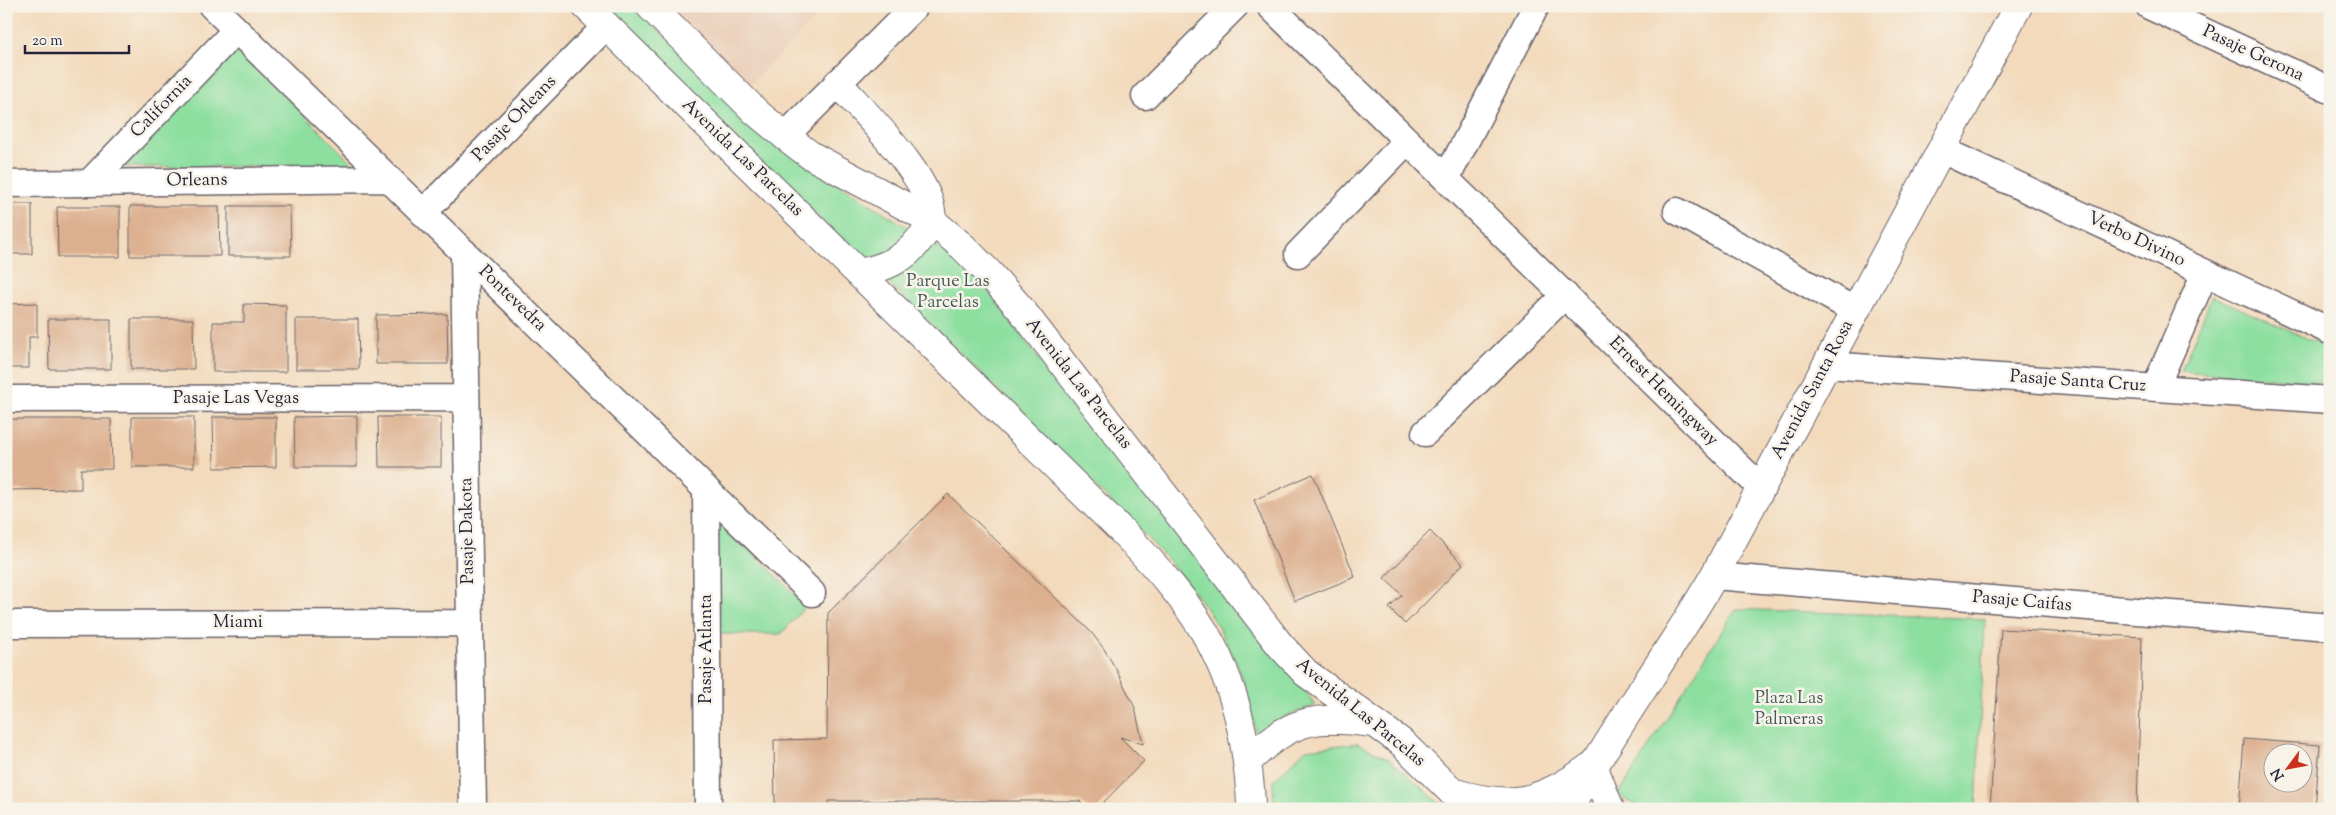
<svg xmlns="http://www.w3.org/2000/svg" width="2336" height="815" font-family="'Sorts Mill Goudy',serif">
  <style>
    .built { fill: #eaceb8 }
    .green { fill: #8ddfa0; stroke: #58806e }
    .building { fill: #dcaf8e; fill-rule: evenodd }
    .lines { fill: none; stroke-linecap: round; stroke-linejoin: round }
    .street-casing { stroke: #6b6268; stroke-width: 29 }
    .secondary-casing { stroke: #6b6268; stroke-width: 30 }
    .primary-casing { stroke: #6b6268; stroke-width: 30 }
    .street { stroke: #fff; stroke-width: 26 }
    .secondary { stroke: #fff; stroke-width: 28 }
    .primary { stroke: #fff; stroke-width: 28 }
    .labels { text-anchor: middle; dominant-baseline: central; stroke-width: 5; stroke-linejoin: round; paint-order: stroke }
    .street-label { font-size: 18px; fill: #22223b; stroke: #f7f3e8 }
    .park-label { font-size: 18px; fill: #425b59; stroke: #f7f3e8 }
  </style>
  <rect width="100%" height="100%" fill="#f7f3e8"/>
  <filter id="ink" filterUnits="userSpaceOnUse"><feTurbulence type="fractalNoise" baseFrequency=".02" numOctaves="2"/><feDisplacementMap in="SourceGraphic" scale="10" xChannelSelector="R" yChannelSelector="G"/><feConvolveMatrix kernelMatrix="1 2 1 2 8 2 1 2 1" color-interpolation-filters="sRGB"/></filter>
  <filter id="wash" filterUnits="userSpaceOnUse"><feTurbulence type="fractalNoise" baseFrequency=".0096" numOctaves="4" result="noise"/><feDisplacementMap in="SourceGraphic" scale="20" xChannelSelector="R" yChannelSelector="G"/><feGaussianBlur stdDeviation="1.12" result="paint"/><feColorMatrix in="noise" values="0 0 0 0 0 0 0 0 0 0 0 0 0 0 0 0 0 1.4 0 .05"/><feComposite in="paint" operator="in"/></filter>
  <g filter="url(#wash)">
    <rect width="100%" height="100%" fill="#f3dabc"/>
    <!-- built -->
    <path class="built" d="M668,6H827L749,86Z"/>
    <!-- green -->
    <path class="green" d="M600,6H633L786,150L971,268L1043,365L1316,705L1284,717L1256,736C1243,615 1142,533 1061,453C1007,400 954,347 900,293L866,263Z
      M238,49L355,166L121,167Z
      M2212,296L2330,349V383L2181,371Z
      M715,514L806,606L781,634H719Z
      M1736,609L1985,619L1976,809H1641L1618,795Z
      M1358,743L1389,759L1446,809H1274L1273,781L1306,749Z"/>
    <g id="blocks">
      <!-- building -->
      <path class="building" d="M6,204H32V254H6Z
        M130,206H219L220,256H130Z
        M228,206H290L291,256H228Z
        M57,207H120V257H58Z
        M37,303V337H29V368H6V304Z
        M244,304L286,305V372H213V322H244Z
        M447,314L448,364H376V315Z
        M48,319H111V369H49Z
        M131,319H193L194,369H131Z
        M296,319H358L359,369H296Z
        M357,416V467H295L294,417Z
        M132,417H194V467H132Z
        M213,417H276V467L214,468Z
        M378,417H441V467H379Z
        M6,419H111L112,469H81V489L6,490Z
        M1313,474L1355,577L1295,601L1254,500Z
        M948,494L1091,632L1104,649L1116,669L1135,708L1143,744L1120,737L1144,761L1097,809H1088L1080,801H828V809H775L774,740L827,739L828,613Z
        M1430,531L1463,564L1405,624L1389,608L1402,595L1384,578Z
        M2001,629L2142,637L2137,809H1990Z
        M2244,739L2320,745L2315,809H2239ZM2274,752H2304V782H2274Z"/>
    </g>
  </g>
  <g filter="url(#ink)">
    <use href="#blocks" fill-opacity="0" stroke="#6b6268" stroke-width="1"/>
    <g class="lines">
      <!-- street casing -->
      <g class="street-casing">
        <path id="street" d="M212,6L812,593
          M1270,6L1761,488
          M2149,6L2330,90
          M1145,96L1235,6
          M785,136L915,6
          M1942,150L2330,331
          M1446,179L1536,6
          M89,183L236,30
          M6,184L389,179
          M1677,211L1856,311
          M423,213L606,26
          M464,252L473,809
          M1298,254L1407,141
          M1827,365L2330,400
          M2155,388L2205,273
          M6,399L466,398
          M1425,433L1565,295
          M706,489L708,809
          M1714,576L2330,627
          M6,624L470,623"/>
      </g>
      <!-- secondary casing -->
      <g class="secondary-casing">
        <path id="secondary" d="M586,6L1122,531C1189,601 1229,650 1245,748C1248,768 1251,789 1251,809
          M650,6L757,113L785,136L810,155L931,220L963,247L989,273L1020,308L1280,645L1306,673L1401,742L1452,792L1466,809
          M838,83C862,111 938,184 931,220C929,227 924,235 919,240C904,260 883,268 860,273
          M1247,762C1289,720 1313,715 1371,723
          M1452,792C1511,810 1541,803 1590,767
          M1569,809C1613,729 1668,655 1714,576L2018,6"/>
      </g>
      <!-- primary casing -->
      <g class="primary-casing">
        <path id="primary" d="M1593,765L1610,809"/>
      </g>
      <!-- street -->
      <use href="#street" class="street"/>
      <!-- secondary -->
      <use href="#secondary" class="secondary"/>
      <!-- primary -->
      <use href="#primary" class="primary"/>
    </g>
  </g>
  <g class="labels">
    <!-- street labels -->
    <g class="street-label">
      <text transform="translate(2253 54) rotate(25)">Pasaje Gerona</text>
      <text transform="translate(162 107) rotate(-46)">California</text>
      <text transform="translate(515 119) rotate(-46)">Pasaje Orleans</text>
      <text transform="translate(742 158) rotate(44)">Avenida Las Parcelas</text>
      <text transform="translate(197 181) rotate(-1)">Orleans</text>
      <text transform="translate(2136 240) rotate(25)">Verbo Divino</text>
      <text transform="translate(512 299) rotate(44)">Pontevedra</text>
      <text transform="translate(2078 382) rotate(4)">Pasaje Santa Cruz</text>
      <text transform="translate(1078 384) rotate(52)">Avenida Las Parcelas</text>
      <text transform="translate(1813 390) rotate(-62)">Avenida Santa Rosa</text>
      <text transform="translate(1663 392) rotate(45)">Ernest Hemingway</text>
      <text x="236" y="399">Pasaje Las Vegas</text>
      <text transform="translate(468 531) rotate(-91)">Pasaje Dakota</text>
      <text transform="translate(2022 602) rotate(5)">Pasaje Caifas</text>
      <text x="238" y="623">Miami</text>
      <text transform="translate(707 649) rotate(-90)">Pasaje Atlanta</text>
      <text transform="translate(1360 713) rotate(39)">Avenida Las Parcelas</text>
    </g>
    <!-- park labels -->
    <g class="park-label">
      <text x="948" y="282">Parque Las<tspan x="948" dy="21">Parcelas</tspan></text>
      <text x="1789" y="699">Plaza Las<tspan x="1789" dy="21">Palmeras</tspan></text>
    </g>
  </g>
  <!-- margin -->
  <rect width="2336" height="815" fill="none" stroke="#f7f3e8" stroke-width="25"/>
  <!-- north arrow -->
  <g transform="translate(2288 768) rotate(238)"><circle r="24" fill="#f7f3e8" stroke="#a29fa3"/>
  <path d="M0-4L9 19L0 12L-9 19Z" fill="#c8321e"/>
  <text y="-8" font-size="14" font-weight="bold" text-anchor="middle" fill="#22223b">N</text>
  </g>
  <!-- scale -->
  <path d="M25 45v8h104v-8" fill="none" stroke="#22223b" stroke-width="2.5"/>
  <text x="32" y="45" font-size="15" fill="#22223b" stroke="#f7f3e8" stroke-width="4" paint-order="stroke">20 m</text>
</svg>
